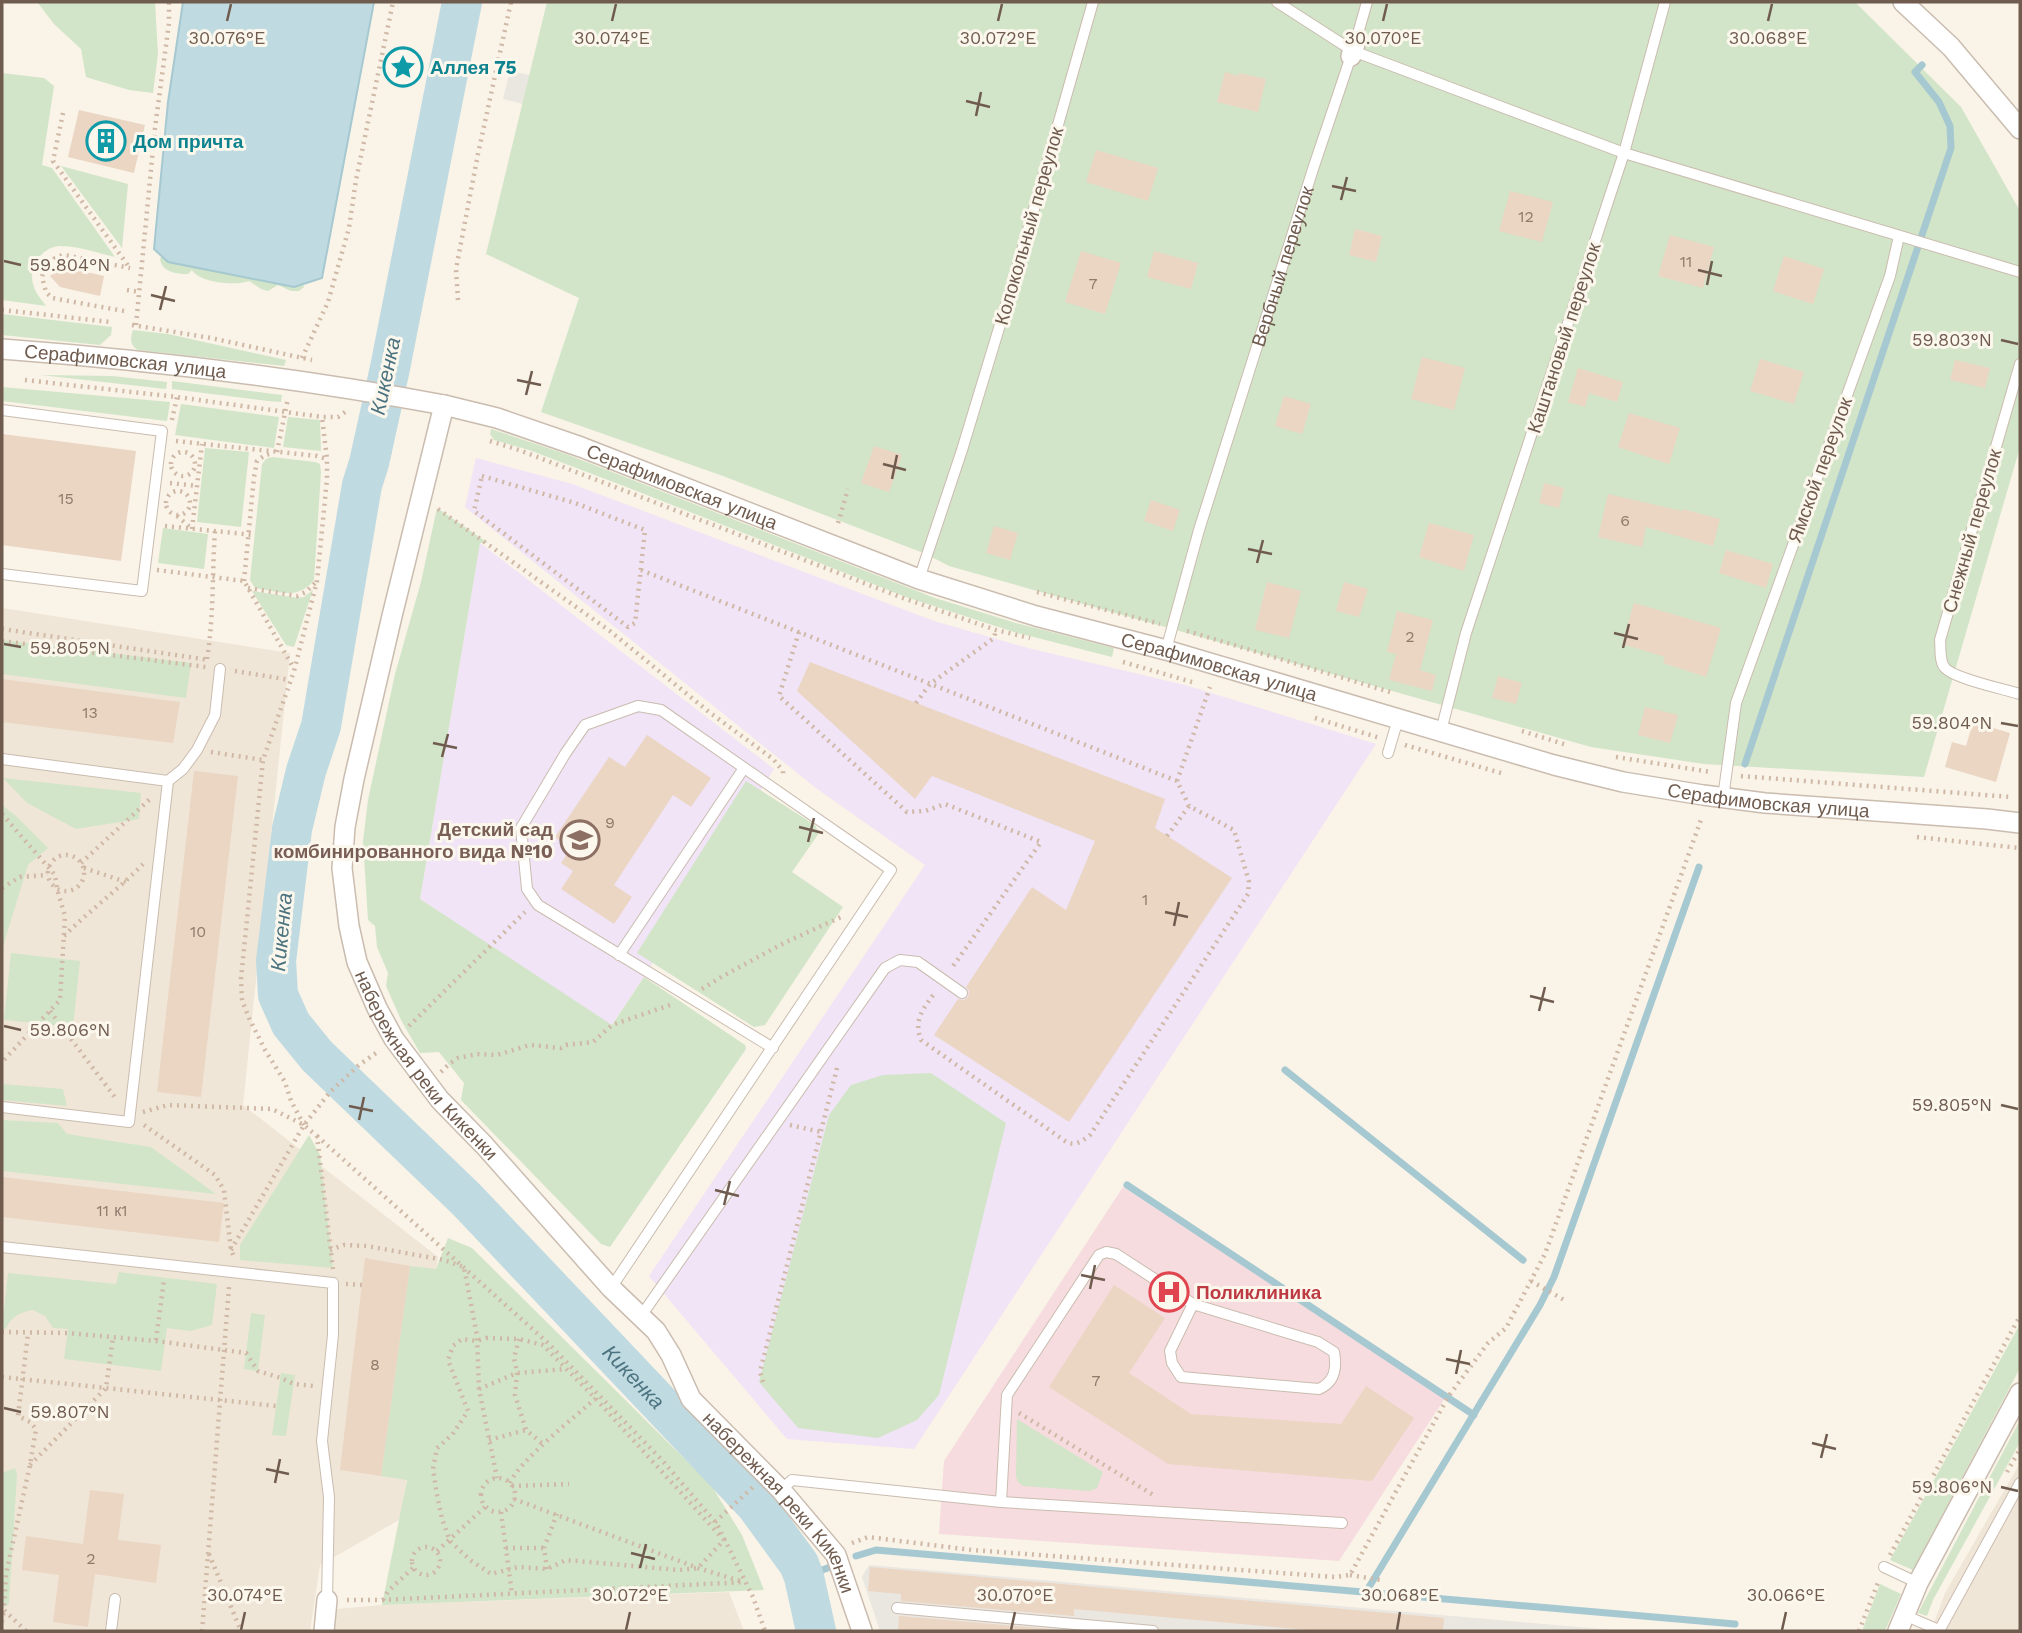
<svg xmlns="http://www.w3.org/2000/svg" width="2022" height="1633" font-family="'Work Sans',sans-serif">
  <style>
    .residential { fill: #f0e6d7 }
    .industrial { fill: #eae6e0 }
    .education { fill: #f0e4f6 }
    .medical { fill: #f6dcde }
    .green { fill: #d2e5c8 }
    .water { fill: #bfdae0; stroke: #a6c8d1; stroke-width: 2 }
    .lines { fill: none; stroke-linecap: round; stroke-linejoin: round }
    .stream { stroke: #a6c8d1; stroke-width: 7 }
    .river { stroke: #bfdae0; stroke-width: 40 }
    .building { fill: #ebd5c3 }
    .service-casing { stroke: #cabcaf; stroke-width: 12 }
    .minor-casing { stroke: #cabcaf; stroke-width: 22 }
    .path { stroke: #d0b8a6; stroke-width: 4.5; stroke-dasharray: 2 5; stroke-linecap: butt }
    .service { stroke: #fff; stroke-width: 10 }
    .minor { stroke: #fff; stroke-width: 19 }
    .ticks { fill: none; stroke: #705c4f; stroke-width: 2.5 }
    .labels { text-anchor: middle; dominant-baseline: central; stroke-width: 6; stroke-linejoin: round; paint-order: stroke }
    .number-label { font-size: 16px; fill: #8f7a6c }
    .culture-label { font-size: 19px; font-weight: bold; fill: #0d838f; stroke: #fcf7ed; text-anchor: start }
    .street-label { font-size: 19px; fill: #705c4f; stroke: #fcf7ed }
    .education-label { font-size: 19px; font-weight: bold; fill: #785e54; stroke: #fcf7ed; text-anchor: end }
    .health-label { font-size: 19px; font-weight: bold; fill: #be3a42; stroke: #fcf7ed; text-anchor: start }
    .water-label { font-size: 21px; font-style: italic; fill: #4c7480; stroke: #fcf7ed }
    .ticks-label { font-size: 18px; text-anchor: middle; fill: #705c4f; stroke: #fcf7ed; stroke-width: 6; stroke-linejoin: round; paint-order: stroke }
  </style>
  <rect width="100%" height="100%" fill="#f9f3e8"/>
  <!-- residential -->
  <path class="residential" d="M2,608L290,653L243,1105L438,1257L402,1510L399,1520L320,1565L310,1631H2Z
    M2020,1463V1631H1931L1945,1593Z
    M729,1592L744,1631H334L337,1609L382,1605Z"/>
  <!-- industrial -->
  <path class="industrial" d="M510,71L534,76L527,105L503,99Z
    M869,1565L1623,1631H880L862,1577Z"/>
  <!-- education -->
  <path class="education" d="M476,458L572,484L934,621L1028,648L1185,685L1376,744L914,1449L787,1439L649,1276L925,865L816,788L465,507Z
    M480,543L774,769L647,972L611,1026L420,899Z"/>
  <!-- medical -->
  <path class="medical" d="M1123,1187L1445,1398L1339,1561L939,1534L944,1461Z"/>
  <!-- green -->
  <path class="green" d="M37,2H155L158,54L153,93L129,90L86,77L81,49L54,24Z
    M547,2H1855L1961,107L2020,211V447L1924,777L1704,764L1591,747L949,566L926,554L723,476L541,412L579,298L486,254Z
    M2,73L44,78L54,86L42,165L52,168L115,257C98,253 78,246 60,246C40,247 27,270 34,287C36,294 42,300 46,306L2,300Z
    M61,166L128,184L122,248Z
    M168,254L301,279L304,287L299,291H291L278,285L268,291L261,289L249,281C235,286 200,283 192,270L188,274C176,274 161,272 160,258Z
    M2,314L112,327L111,335L100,345L2,335Z
    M133,330L168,334L286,360L284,366L138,350C130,345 130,338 133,330Z
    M41,375L112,376L167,382L166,389Z
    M172,381L282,395L281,402L268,401L172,389Z
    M2,387L170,402L167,421L2,401Z
    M181,404L279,417L274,448L175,435Z
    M288,417L320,420L321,451L283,447Z
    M491,429L566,454L935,598L1016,623L1114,648L1112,657L1014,632L906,597L629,488L529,450L494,440L490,434Z
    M205,448L249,452L241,527L197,522Z
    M272,457L315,462L320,464L321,472L314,580C298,601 278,591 255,588L250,580L262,464L266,459Z
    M437,508L488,543H480L420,899L612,1025L644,977L745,1045L746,1049L610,1247L601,1244L461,1100L464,1083L439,1052L420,1053L401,1020L386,986L388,973L377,947L375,926L368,920L363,841L368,800L395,674L421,582Z
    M163,528L208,534L204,569L158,563Z
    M313,590L294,647L286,645L252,591L298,598L304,597Z
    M2,640L191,663L186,698L2,674Z
    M3,778L141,793L139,819L76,829L27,803Z
    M746,781L815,825L819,833L792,872L843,907L765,1025L754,1027L637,953Z
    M2,805L16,816L48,848L28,865L4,943L2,957Z
    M11,953L80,961L73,1027L4,1020Z
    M931,1073L1006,1123L939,1395L917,1420L878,1438L798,1428L759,1382L829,1115L851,1085L883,1075Z
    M2,1084L63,1089L67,1106L2,1100Z
    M2,1120L58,1123L67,1134L151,1147L216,1194L2,1171Z
    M309,1135L320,1155L333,1268L240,1260V1245Z
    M448,1238L472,1248L711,1485L742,1535L764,1590L382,1605L407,1480L381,1476L410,1266L436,1269Z
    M119,1272L217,1284L212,1325L191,1331L167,1328L161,1371L64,1359L68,1329L53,1328L45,1316L33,1310C21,1312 11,1316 6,1329L2,1328L8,1273L116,1284Z
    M251,1313L265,1315L258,1371L244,1369Z
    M2020,1324V1368L1913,1570L1890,1560Z
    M281,1373L295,1375L286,1436L272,1435Z
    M1017,1419L1103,1472L1097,1488L1090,1491L1023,1486L1018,1482L1016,1476Z
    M2020,1420V1442L1933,1600L1927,1616L1918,1613Z
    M15,1468L17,1475L9,1604L2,1608V1473Z
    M1880,1584L1901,1594L1885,1631H1862Z"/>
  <!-- water -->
  <path class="water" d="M183,2H374L322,278L294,287L168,262L154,249L168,102Z
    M360,440L388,443L391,451L387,466L369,463L355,457Z"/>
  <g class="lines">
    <!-- stream -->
    <path class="stream" d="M390,368L403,371
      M1745,764L1951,148L1950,126L1939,102L1915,72L1922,65
      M1285,1070L1523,1260
      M1127,1185L1474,1415
      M856,1556L876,1550L1735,1624
      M804,1577L838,1564
      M1366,1592L1540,1305L1554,1277L1699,867"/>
    <!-- river -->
    <path class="river" id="s1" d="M462,2L390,368L369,463L362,485L321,726L306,771L292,829L276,961L278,995L291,1024L317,1056L466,1199L756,1505L799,1564L804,1577L816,1631"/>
  </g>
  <!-- building -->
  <path class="building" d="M1225,72L1238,76L1239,73L1266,79L1258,112L1217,102Z
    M79,110L145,125L134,173L68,157Z
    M1096,150L1158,168L1148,201L1086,182Z
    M1510,191L1553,202L1542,242L1499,231Z
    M1355,229L1382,236L1376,262L1349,255Z
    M1670,235L1714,247L1703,288L1658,276Z
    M1081,251L1121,263L1105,314L1065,302Z
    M1154,251L1198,263L1191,289L1147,277Z
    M1784,256L1824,269L1813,304L1773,291Z
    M64,267L104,276L100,296L60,287L50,276Z
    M1422,357L1465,368L1454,410L1411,399Z
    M1760,359L1804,372L1794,404L1750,391Z
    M1955,360L1990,368L1985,388L1950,380Z
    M1578,368L1623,382L1617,402L1589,393L1585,407L1568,402Z
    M1284,396L1311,404L1302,434L1275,426Z
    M1629,413L1680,428L1669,464L1618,447Z
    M2,434L136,451L121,561L2,545Z
    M874,446L902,455L889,492L861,483Z
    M1544,483L1564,488L1559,508L1539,503Z
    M1608,494L1682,511L1683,509L1720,519L1713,546L1646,527L1642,547L1598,537Z
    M1151,500L1180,510L1173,531L1144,521Z
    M1429,523L1474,535L1464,571L1419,557Z
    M994,526L1018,533L1010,560L986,553Z
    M1726,550L1773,564L1766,588L1719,573Z
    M1267,582L1301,591L1289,638L1255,630Z
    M1344,582L1368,589L1359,617L1336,611Z
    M1634,603L1721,628L1706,677L1663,663L1665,657L1622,644Z
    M1397,611L1433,620L1420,670L1436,675L1432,691L1389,680L1396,654L1387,652Z
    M810,662L1165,799L1155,828L1232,878L1069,1122L934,1035L958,999L964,1000L968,997L969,991L966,987L1032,887L1066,910L1095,841L932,776L915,799L797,691Z
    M1498,676L1522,683L1516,704L1492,698Z
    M2,679L180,702L173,743L2,722Z
    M1645,707L1678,715L1670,743L1638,735Z
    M1973,722L2010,733L1996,782L1945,767L1952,742L1966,746Z
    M647,735L711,778L691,807L673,795L614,885L632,897L614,924L561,889L573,871L561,863L571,848L555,837L609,757L625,767Z
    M194,771L238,776L201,1097L157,1092Z
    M2,1177L224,1203L219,1242L2,1217Z
    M365,1258L410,1266L381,1476L340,1470Z
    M1114,1285L1165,1318L1129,1373L1191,1414L1341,1424L1366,1386L1414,1418L1372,1481L1168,1464L1049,1387Z
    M90,1490L124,1494L118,1540L161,1545L156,1583L95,1574L88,1627L53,1622L59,1575L22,1570L26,1536L83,1544Z
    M870,1567L1444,1618L1443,1631H1320L1074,1609V1616L901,1601V1594L868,1591Z
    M899,1616L1073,1631H898Z"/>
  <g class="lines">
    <!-- service casing -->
    <g class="service-casing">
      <g id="service">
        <path d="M1277,2L1353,51L1624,153L2020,272"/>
        <path d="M1355,44L1367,2"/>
        <path d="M2020,364L1940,640C1941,648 1939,661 1945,668C1955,679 2004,689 2020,694"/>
        <path d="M2,410L162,431L142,591L2,574"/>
        <path d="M919,579L962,450L1016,272L1093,2"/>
        <path id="s2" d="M1166,650L1199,530L1313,169L1351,56"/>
        <path d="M1441,731L1466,633L1624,153L1665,2"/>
        <path d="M1388,753L1398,719"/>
        <path d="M2,759L168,781L129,1122L2,1107"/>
        <path d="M168,781L183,769L197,750L215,715L220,669"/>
        <path d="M1723,798L1736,703L1890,276L1899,236"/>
        <path d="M619,955L744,768"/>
        <path d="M2,1247L333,1283V1335L322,1441L329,1497L327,1600"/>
        <path d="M611,1288L891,870L661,710L638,706L585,725L565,754L521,828L527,889L538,905L773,1048"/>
        <path d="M641,1316L885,968L900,960L918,962L962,993"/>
        <path d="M781,1490L792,1480L1001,1502L1342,1523"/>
        <path d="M1001,1502L1007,1395L1099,1255L1106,1252L1116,1254L1193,1304L1318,1342L1334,1352C1337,1368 1335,1382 1319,1389L1181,1377L1172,1363L1170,1351L1193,1304"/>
        <path d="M1884,1567L1918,1583"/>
        <path d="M897,1608L1153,1631"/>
        <path d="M1904,1615L1939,1630"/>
        <path d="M111,1631L115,1599"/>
        <path d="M1939,1631L2020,1483"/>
      </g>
    </g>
    <!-- minor casing -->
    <g class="minor-casing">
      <g id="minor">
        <path d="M1903,2L1951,47L2020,129"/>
        <path d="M1351,56L1355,44"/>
        <path id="s3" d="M2,349C150,360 298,378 444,405L392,616L354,779L345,827L342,868L349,926L357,962L377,1008L394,1039L440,1100L484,1145L611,1288L656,1331L671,1355L691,1399L781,1490L836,1555L862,1631"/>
        <path id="s4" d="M444,405L497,418L581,447L919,579L1036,616L1166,650L1554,765L1623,782L1703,795L1765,803L1987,819L2020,823"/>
        <path d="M324,1631L327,1600"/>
        <path d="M1898,1631L1918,1583L2020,1393"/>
      </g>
    </g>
    <!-- path -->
    <path class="path" d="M63,113L53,161L129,267
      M127,290L140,292
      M458,300L456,269L478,154L511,2
      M2,310L111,322
      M124,311L52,298L46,292L42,277L44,270L55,258L63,255L70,256L130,268
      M132,325L211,338L312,360
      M136,325L155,128L169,23V2
      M302,358L328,302L349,228L356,180L393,2
      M25,380L177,397L322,417H338L348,410
      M172,420L177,397
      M176,441L317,456L327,459
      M490,441L519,450L903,598L996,630L1030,638
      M277,452L288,398
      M171 464a12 12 0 1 1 24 0a12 12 0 1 1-24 0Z
      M482,476L575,503L645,530L635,623L628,627L474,511Z
      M170,483L197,486
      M166 503a12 12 0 1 1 24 0a12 12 0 1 1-24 0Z
      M438,509L610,631L709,712L773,759L783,771V776
      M177,516L191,528
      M838,523L848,489
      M165,526L254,535
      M192,529L202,444
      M157,570L244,581L293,667
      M641,570L1177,781L1189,806L1234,830L1249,882L1248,894L1090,1135C1082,1141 1075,1147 1065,1141L921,1040C913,1019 924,1008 936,991
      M244,581L254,477L257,461L265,455L273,453
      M248,588L297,596L306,592L317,581
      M1037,592L1160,624
      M2,629L209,660
      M1187,631L1390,692
      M799,632L779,696L907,812L925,811L945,804L1041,842L951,969
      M2,641L206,667
      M207,659C214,616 212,573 215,531
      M1123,662L1192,682
      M235,671L290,680
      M916,703L930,684L994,638L996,630
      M1315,718L1380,738
      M1522,731L1567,745
      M1405,745L1501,773
      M211,752L263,760
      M1616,757L1711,772
      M1741,776L2011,797
      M1177,781L1210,687
      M2,814L55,875L57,889L65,916L60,1000L2,1062
      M1167,836L1189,806
      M1917,837L2020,848
      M48 873a18 18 0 1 1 36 0a18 18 0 1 1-36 0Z
      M81,863L150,799
      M84,868L126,882
      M2,888L20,877L48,875
      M64,936C89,911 118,890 143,864
      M702,989L723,976L784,943L841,917
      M50,1011L117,1100
      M409,1026L525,912
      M441,1072L449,1064L458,1058L477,1054L497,1055L530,1045L561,1048L566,1045L593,1042L612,1025L673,1004
      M143,1112L168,1105L272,1109L304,1125L317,1136L333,1269
      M144,1125L215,1175L224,1190L231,1250L234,1257
      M304,1125L291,1101L285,1082L265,1050L249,1018L242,1000L241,979L263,760L294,671L317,581L327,479V459L322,417
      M790,1125L821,1132
      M317,1136L548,1343L661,1459L717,1524L753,1597L765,1631
      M231,1250L304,1125L330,1092L359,1065L379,1051
      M330,1250L344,1245L367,1246L444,1260L464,1267L477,1336L479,1389L497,1478
      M1531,1281L1566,1301
      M346,1284L362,1285
      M2,1332L67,1333L156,1341L246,1353L258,1371L281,1378L294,1384L314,1386
      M486,1338L519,1339L543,1345L595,1398L724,1540L698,1568L679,1570L566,1560L547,1569L519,1567L491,1574L470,1560L450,1541L442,1519L437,1495L433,1469L437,1448L452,1435L468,1411L448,1360L453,1346L462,1339L477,1341Z
      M519,1339L514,1358L517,1373L515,1395L526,1430L544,1445
      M156,1340L164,1280
      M2,1377L276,1406
      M763,1382L760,1372L838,1064
      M479,1389L517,1373L566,1369
      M1019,1413L1155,1496
      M489,1440L526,1430
      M30,1465L106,1388L113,1337
      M2007,1472L2020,1449
      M481 1495a17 17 0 1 1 34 0a17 17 0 1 1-34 0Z
      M510,1483C518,1462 576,1416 596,1398
      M512,1486L569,1484
      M514,1499L698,1568L740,1581
      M501,1512L512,1594
      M715,1522L753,1487
      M852,1543L868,1537L972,1550L1335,1577L1350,1575L1448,1397L1488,1343L1506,1328L1545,1254L1702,817
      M412 1561a14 14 0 1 1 28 0a14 14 0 1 1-28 0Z
      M506,1548H544
      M437,1551L485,1507
      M209,1554L241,1631
      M1890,1555L2020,1316
      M547,1569L544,1548L557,1514
      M1350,1575L1380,1580
      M347,1600H382L745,1582
      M383,1600L388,1591L413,1568
      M2,1622L4,1610
      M26,1631L4,1610L6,1574L30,1465L36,1429L30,1422L18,1416L28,1334
      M202,1631L229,1287
      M1859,1631L1879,1580"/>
    <!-- service -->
    <use href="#service" class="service"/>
    <!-- minor -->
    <use href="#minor" class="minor"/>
  </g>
  <!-- ticks -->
  <path class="ticks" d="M227,21L231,4M612,21L616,4M998,21L1002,4M1383,21L1387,4M1768,21L1772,4M966,101L990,107M976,116L981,92M1332,186L1356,191M1341,200L1347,177M4,261L21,265M1698,270L1722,276M1707,285L1712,261M151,295L175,301M160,310L166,286M2001,340L2018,344M517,380L541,385M526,395L532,371M883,464L906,470M892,479L897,455M1248,549L1272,554M1257,563L1263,540M1614,633L1638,639M4,644L21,647M1623,648L1629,624M2001,723L2018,726M433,743L457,748M442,757L448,734M799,827L823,833M808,842L814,818M1165,912L1188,917M1174,926L1179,902M1530,996L1554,1002M1539,1011L1545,987M4,1026L21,1030M2001,1105L2018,1109M349,1106L373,1111M359,1120L364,1097M715,1190L739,1196M724,1205L730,1181M1081,1275L1105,1280M1090,1289L1095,1265M1446,1359L1470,1364M1456,1374L1461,1350M4,1408L21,1412M1812,1443L1836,1449M1821,1458L1827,1434M266,1469L289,1474M275,1483L280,1459M2001,1487L2018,1491M631,1553L655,1559M640,1568L646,1544M241,1630L245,1612M626,1630L630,1612M1011,1630L1015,1612M1397,1630L1400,1612M1782,1630L1786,1612"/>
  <!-- icons -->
  <defs>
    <g id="sight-ring" transform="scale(2.0125)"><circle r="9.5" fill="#fcf7ed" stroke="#0f9aa8" stroke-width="1.5"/><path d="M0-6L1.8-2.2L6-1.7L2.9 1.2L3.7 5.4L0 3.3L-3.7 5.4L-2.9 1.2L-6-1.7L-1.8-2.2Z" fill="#0f9aa8"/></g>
    <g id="building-ring" transform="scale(2.0125)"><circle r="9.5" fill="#fcf7ed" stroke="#0f9aa8" stroke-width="1.5"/><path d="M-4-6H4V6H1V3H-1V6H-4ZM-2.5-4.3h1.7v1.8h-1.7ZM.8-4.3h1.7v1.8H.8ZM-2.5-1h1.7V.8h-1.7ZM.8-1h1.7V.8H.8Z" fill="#0f9aa8"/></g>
    <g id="school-ring" transform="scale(2.0125)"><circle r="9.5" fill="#fcf7ed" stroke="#8d6e63" stroke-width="1.5"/><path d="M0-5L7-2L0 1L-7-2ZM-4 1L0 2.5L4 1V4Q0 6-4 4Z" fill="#8d6e63"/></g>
    <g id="hospital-ring" transform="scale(2.0125)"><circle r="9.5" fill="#fcf7ed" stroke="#e0444e" stroke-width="1.5"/><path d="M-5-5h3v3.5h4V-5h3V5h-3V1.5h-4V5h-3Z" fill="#e0444e"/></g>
  </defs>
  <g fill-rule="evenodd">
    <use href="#sight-ring" x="403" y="67"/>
    <use href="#building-ring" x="106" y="141"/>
    <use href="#school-ring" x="580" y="840"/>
    <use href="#hospital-ring" x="1169" y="1292"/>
  </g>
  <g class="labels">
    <!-- number labels -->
    <g class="number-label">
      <text x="1526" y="216">12</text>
      <text x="1686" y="261">11</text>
      <text x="1093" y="283">7</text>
      <text x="66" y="498">15</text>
      <text x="1625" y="520">6</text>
      <text x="1410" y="636">2</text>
      <text x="90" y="712">13</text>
      <text x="610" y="822">9</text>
      <text x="1145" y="899">1</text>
      <text x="198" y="931">10</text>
      <text x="112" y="1210">11 к1</text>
      <text x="375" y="1364">8</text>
      <text x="1096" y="1380">7</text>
      <text x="91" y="1558">2</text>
    </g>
    <!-- culture labels -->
    <g class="culture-label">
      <text x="430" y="67">Аллея 75</text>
      <text x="133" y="141">Дом причта</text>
    </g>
    <!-- street labels -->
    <g class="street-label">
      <text transform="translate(1029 226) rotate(-74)">Колокольный переулок</text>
      <text stroke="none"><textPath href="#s2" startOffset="401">Вербный переулок</textPath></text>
      <text transform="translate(1564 338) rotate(-72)">Каштановый переулок</text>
      <text stroke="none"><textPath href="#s3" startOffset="124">Серафимовская улица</textPath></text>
      <text transform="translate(1820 470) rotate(-70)">Ямской переулок</text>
      <text stroke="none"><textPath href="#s4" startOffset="252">Серафимовская улица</textPath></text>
      <text transform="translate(1972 531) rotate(-74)">Снежный переулок</text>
      <text stroke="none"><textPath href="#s4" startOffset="819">Серафимовская улица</textPath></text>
      <text stroke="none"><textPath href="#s4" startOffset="1386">Серафимовская улица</textPath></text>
      <text stroke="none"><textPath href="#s3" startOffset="1141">набережная реки Кикенки</textPath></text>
      <text stroke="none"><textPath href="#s3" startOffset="1708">набережная реки Кикенки</textPath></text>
    </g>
    <!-- education labels -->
    <g class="education-label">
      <text x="553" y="829">Детский сад<tspan x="553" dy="22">комбинированного вида №10</tspan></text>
    </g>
    <!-- health labels -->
    <g class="health-label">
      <text x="1196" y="1292">Поликлиника</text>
    </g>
    <!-- water labels -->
    <g class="water-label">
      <text transform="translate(385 376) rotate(-78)">Кикенка</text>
      <text transform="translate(281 932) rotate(-85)">Кикенка</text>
      <text stroke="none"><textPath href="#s1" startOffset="1536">Кикенка</textPath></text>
    </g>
  </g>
  <g class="ticks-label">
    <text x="227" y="44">30.076°E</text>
    <text x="612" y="44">30.074°E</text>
    <text x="998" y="44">30.072°E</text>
    <text x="1383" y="44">30.070°E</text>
    <text x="1768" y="44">30.068°E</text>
    <text x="70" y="271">59.804°N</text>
    <text x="1952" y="346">59.803°N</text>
    <text x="70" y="654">59.805°N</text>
    <text x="1952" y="729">59.804°N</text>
    <text x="70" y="1036">59.806°N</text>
    <text x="1952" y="1111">59.805°N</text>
    <text x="70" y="1418">59.807°N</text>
    <text x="1952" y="1493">59.806°N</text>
    <text x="245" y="1601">30.074°E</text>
    <text x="630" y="1601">30.072°E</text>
    <text x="1015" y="1601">30.070°E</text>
    <text x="1400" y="1601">30.068°E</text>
    <text x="1786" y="1601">30.066°E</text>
  </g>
  <!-- border -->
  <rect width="2022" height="1633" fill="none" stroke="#705c4f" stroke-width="7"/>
</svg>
